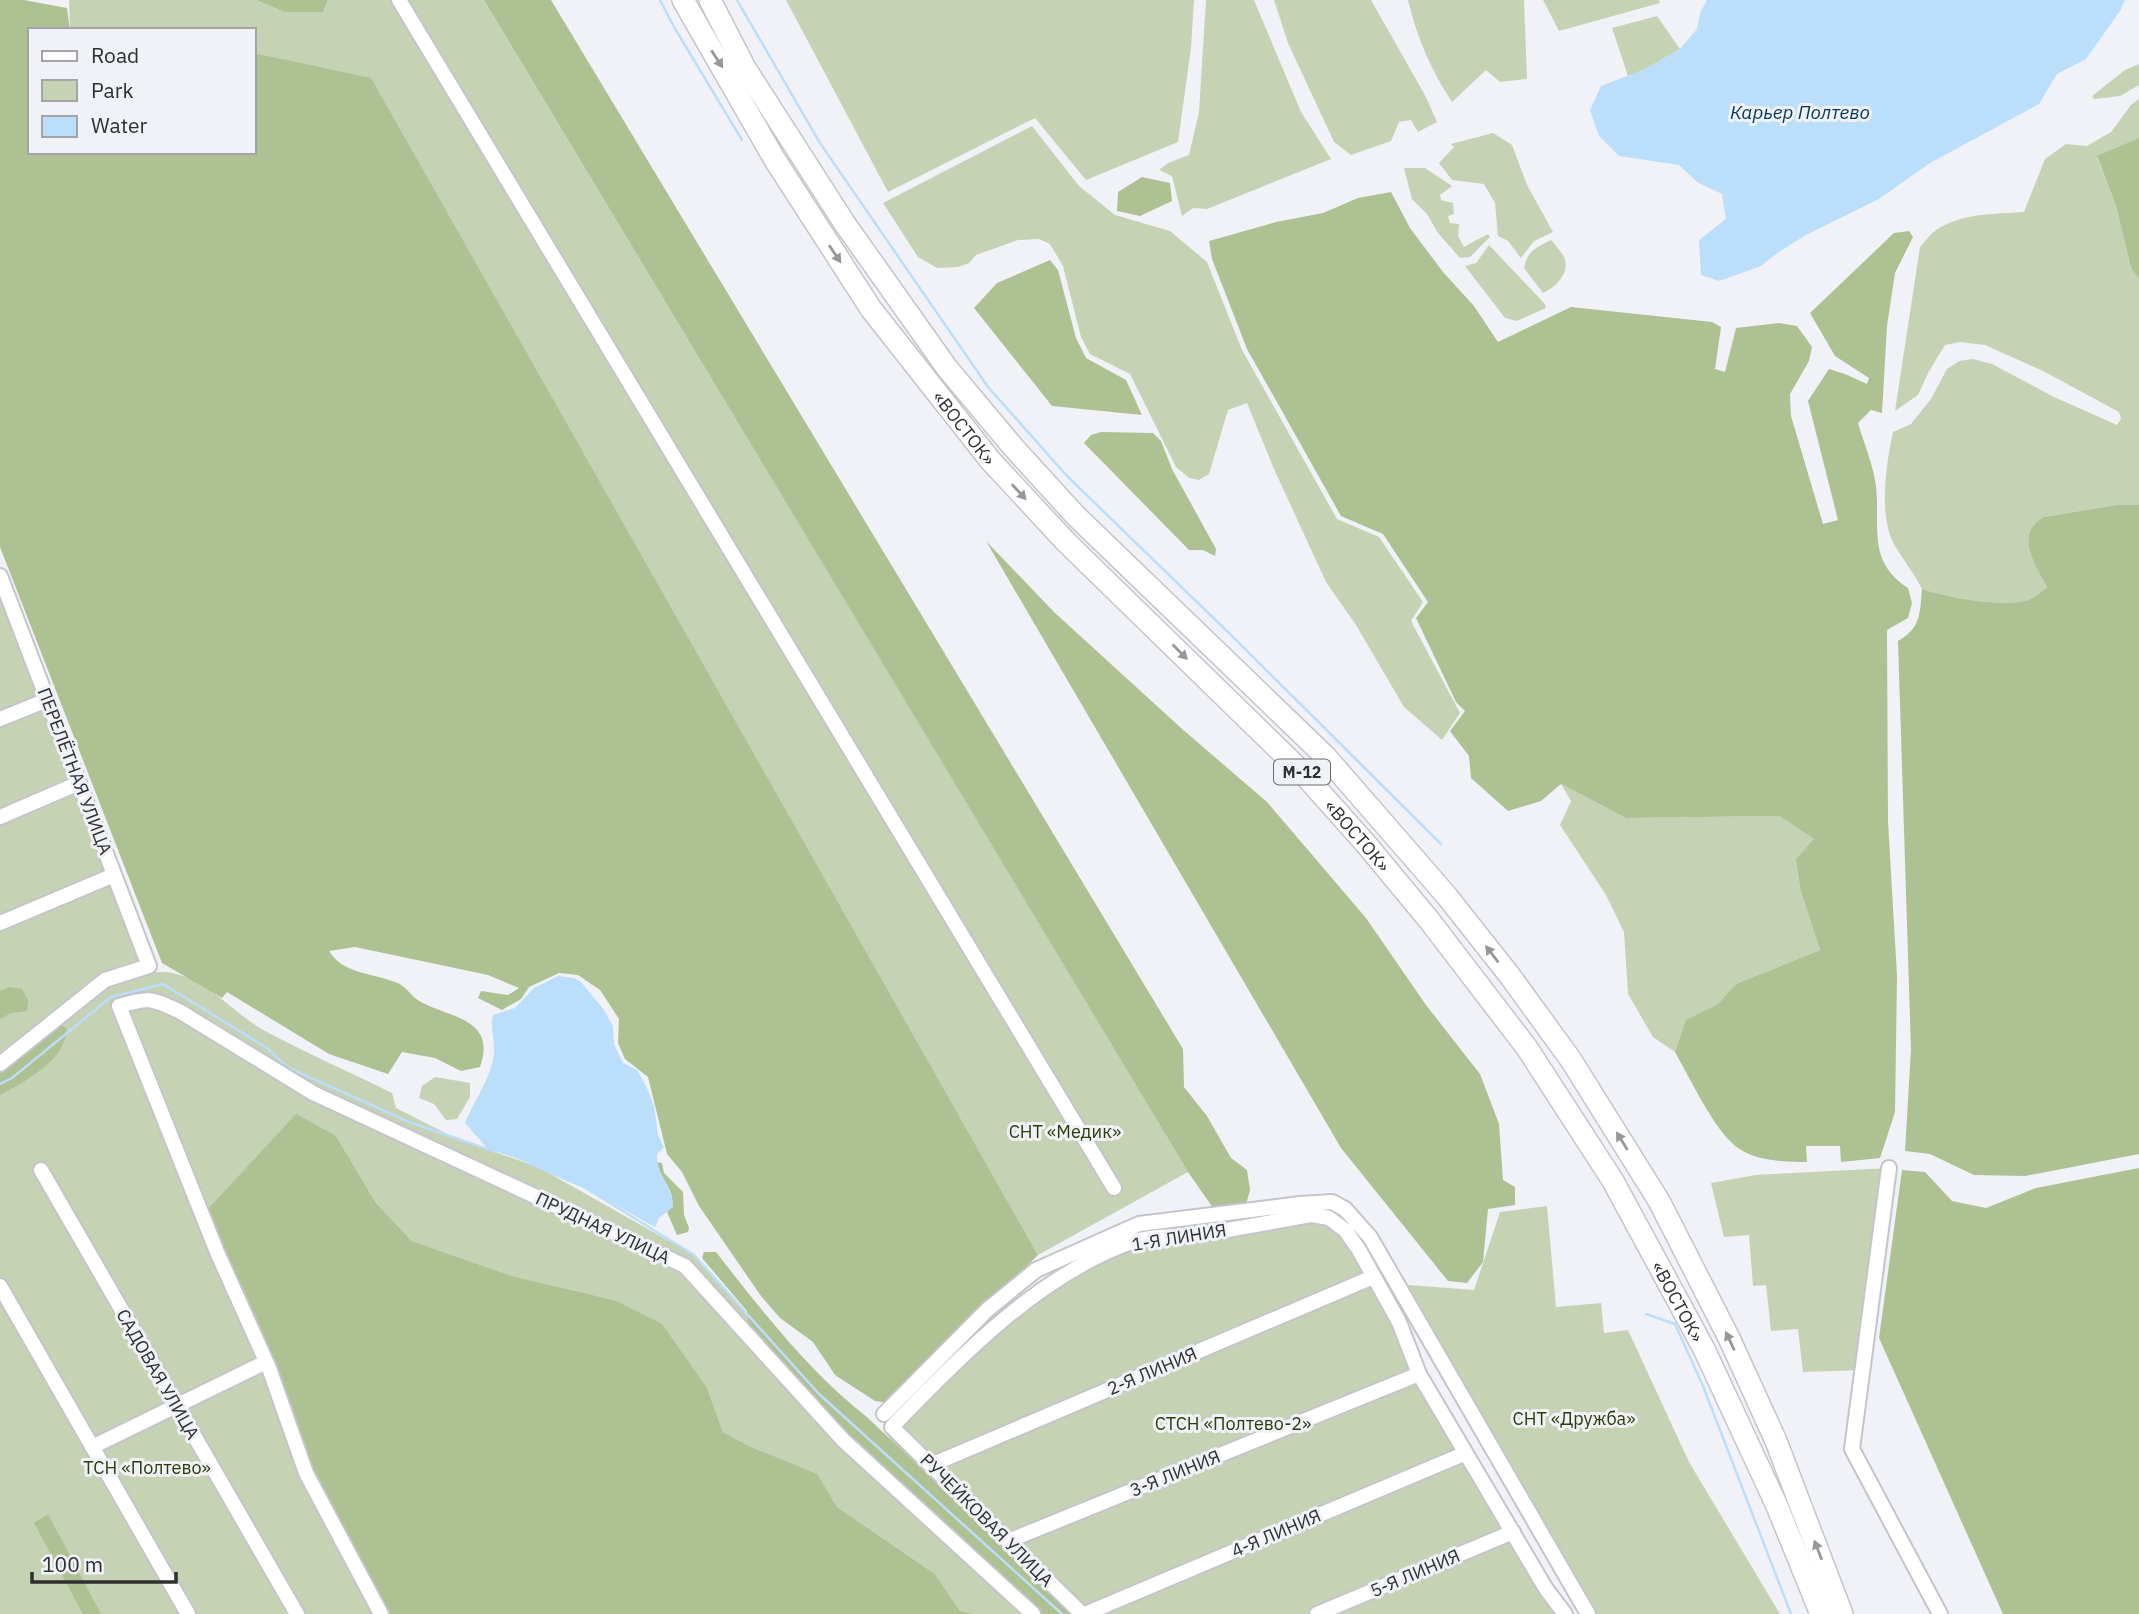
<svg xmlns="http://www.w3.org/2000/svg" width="2139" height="1614" font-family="'IBM Plex Sans',sans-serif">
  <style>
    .green { fill: #c6d2b4 }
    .forest { fill: #aec192 }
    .water { fill: #bbdefa }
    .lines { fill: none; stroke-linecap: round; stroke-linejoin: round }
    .stream { stroke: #bbdefa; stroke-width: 2.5 }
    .minor-casing { stroke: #c3c5cb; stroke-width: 18 }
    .highway-casing { stroke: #c3c5cb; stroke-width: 24 }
    .minor { stroke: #fff; stroke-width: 14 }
    .highway { stroke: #fff; stroke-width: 21 }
    .oneway { fill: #969798 }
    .labels { text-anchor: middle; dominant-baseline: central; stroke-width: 6; stroke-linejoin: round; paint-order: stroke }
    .shield { fill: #f0f2f8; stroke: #686a6d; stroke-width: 2 }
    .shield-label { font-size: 16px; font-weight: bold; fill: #2e2f31 }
    .street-label { font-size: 18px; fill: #2e2f31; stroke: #f0f2f8 }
    .park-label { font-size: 18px; fill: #2c3c07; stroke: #f0f2f8 }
    .water-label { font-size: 19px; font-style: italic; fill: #003858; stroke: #f0f2f8 }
  </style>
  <rect width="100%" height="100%" fill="#f0f2f8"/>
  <!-- green -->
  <path class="green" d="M69,0H256L284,12H323L328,0H484L1188,1172L1038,1255L371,79L254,53V30H70Z
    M786,0H1194L1191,48L1178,142L1086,180L1035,118L888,192Z
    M1206,0H1254L1301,112L1331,159L1207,209L1193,208L1182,216L1172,176L1159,170L1168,163L1189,155L1199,112Z
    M1274,0H1371L1426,97L1437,122L1418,132L1411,120L1399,122L1391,141L1351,155L1334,142L1288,43Z
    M1408,0H1524L1527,79L1500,82L1486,70L1452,102C1431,70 1417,38 1408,0Z
    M1543,0H1659L1660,3L1559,31Z
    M1657,16L1680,49L1645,69L1628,76L1612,28Z
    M2139,64V85L2120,96L2094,99L2092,96L2125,70Z
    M2139,99V138L2097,157L2116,206L2131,268L2139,279V505H2116L2044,517L2030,552L2047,589C2041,592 2034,598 2028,600C2003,608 1945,597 1922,589C1914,573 1904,561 1895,546C1878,517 1886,464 1893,432L1911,424L1931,399L1947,369L1959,361L1973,359L1992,364L2054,397L2117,425L2121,419L2119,412L2043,371L1985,345L1960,342L1945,345L1928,373L1918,395L1895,411L1920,247C1925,242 1929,235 1935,231C1960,213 1995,214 2024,212L2045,159L2066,144L2087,146L2111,132L2131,105Z
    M1032,126L1079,186L1115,215L1170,231L1207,262L1242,350L1337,519L1379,537L1423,602L1411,621L1460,713L1442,740L1404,707L1356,625L1326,582L1274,469L1247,403L1228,410L1209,474L1199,480L1189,478L1176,467L1130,374L1090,354L1081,337L1063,266L1050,244L1039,239L1018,240L976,255L969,263L958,267L937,268L918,257L883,203Z
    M1493,133L1512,145L1527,185L1553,232L1534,241L1521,258L1508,241L1498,236L1495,203L1484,184L1452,180L1439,163L1454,147L1451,144Z
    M1404,168H1425L1452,186L1440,195L1441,200L1453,203L1454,214L1448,216L1450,223L1459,224L1458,236L1464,247L1488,234L1490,237L1470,257L1460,258L1438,233L1427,214L1412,199Z
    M1551,240C1555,245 1563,253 1565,260C1569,274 1555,288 1543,293L1524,268C1527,251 1537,247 1551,240Z
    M1489,245L1545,304L1546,308L1517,321L1505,318L1465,266L1476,263Z
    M0,576L152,973C196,965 230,1012 265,1031C306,1053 350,1072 392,1093L396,1108L455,1138L538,1167L694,1255L819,1394L884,1453L892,1427L1014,1312L1134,1241L1312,1215L1346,1231L1419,1374L1565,1614H975L960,1611L935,1574L837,1507L816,1474L749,1446L723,1432L707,1388L614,1300L512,1276L412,1241L376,1203L336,1136L383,1614H0Z
    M1561,784L1626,818L1779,816L1814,839L1801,892L1820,950L1736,984L1718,1004L1686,1021L1675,1052L1653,1037L1628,994L1624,932L1606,895L1560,825L1571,801Z
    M435,1077L470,1083V1097L457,1119L446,1120L434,1104L419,1098L422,1086Z
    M1889,1168L1864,1370L1803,1372L1798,1329L1771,1331L1766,1285L1753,1286L1749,1235L1724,1237L1711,1183L1756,1175Z
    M1547,1206L1556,1307L1601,1303L1604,1333L1628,1330L1689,1462L1780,1614H1588L1396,1284L1474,1290L1500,1212Z"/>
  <!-- forest -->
  <path class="forest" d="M0,0H24L67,8L70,30H30V152H254V53L371,78L1038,1255L889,1403L875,1401L835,1375L813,1342L780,1318L761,1296L699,1206L682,1172L667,1154L648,1077L625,1059L618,1043L619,1019L600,990L578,975L559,973L529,987L521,999L502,1010L478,998L481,991L508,995L519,988L488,975L355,947L329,951C343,974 372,973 395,982C406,985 411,997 421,1002C451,1018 497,1019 480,1067L461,1071L435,1058L402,1052L388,1074L329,1054L227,992L222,998L162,963L0,547Z
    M256,0H328L323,12H284Z
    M484,0H551L1183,1049L1184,1087L1207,1116L1231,1158L1247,1170L1250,1190L1245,1208L1220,1218L1188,1172Z
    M2139,138V279L2131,268L2116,206L2097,156Z
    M1142,177L1170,183L1172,201L1140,216L1117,211L1118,192Z
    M1391,192L1410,228L1443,272L1474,306L1498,342L1571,307L1712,322L1721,327L1715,369L1725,372L1736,328L1779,323L1797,326L1812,347L1809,361L1790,394L1791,416L1823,524L1838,520L1808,401L1829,369L1845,374L1867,384L1869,378L1835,356L1810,313L1894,233L1909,231L1913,237L1895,273L1887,326L1882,413L1871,410L1858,423C1863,440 1870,457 1874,475C1884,517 1862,559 1908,588L1912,603L1908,618L1887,630L1888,821L1897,976L1895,1112L1880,1158L1841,1162L1840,1146H1806L1807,1162C1785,1162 1756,1161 1738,1148C1715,1132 1690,1078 1675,1052L1686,1020L1718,1004L1736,984L1820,950L1801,892L1796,859L1814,839L1779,816L1626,818L1561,784L1541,801L1508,811L1471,778L1469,756L1450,731L1465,711L1456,702L1416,618L1428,602L1383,534L1341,516L1247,349L1212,259L1209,241L1276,222L1323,213L1358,198Z
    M1050,260L1058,270L1076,338L1086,358L1126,380L1142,415L1052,406L974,308L997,283Z
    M1101,432L1153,433L1161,441L1172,469L1216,549L1215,556L1203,550H1189L1084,443L1091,435Z
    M2116,505H2139V1154L2025,1176L1974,1175L1930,1154L1905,1151L1911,1050L1898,641C1921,628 1920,613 1922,589C1945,597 2003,608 2028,600C2034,598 2041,592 2047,588C2036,564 2013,535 2044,517Z
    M986,541L1054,612L1181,728L1267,802L1366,918L1426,1005L1480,1074L1499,1124L1503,1180L1515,1187V1205L1488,1209L1483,1262L1467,1283L1448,1281L1341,1148Z
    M9,987L22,989L28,1000L27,1011L11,1013L0,1019V991Z
    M53,1022L67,1028C66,1060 26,1081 0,1095V1064Z
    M296,1114L336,1136L376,1203L412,1241L512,1276L614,1300L662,1324L707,1388L723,1432L749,1446L817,1474L837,1507L935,1574L960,1611L975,1614H383L333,1523L207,1210Z
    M657,1162L662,1163L664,1173L683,1192L684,1215L689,1228L688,1232L677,1235L667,1212C683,1196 658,1179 657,1162Z
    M2139,1168V1614H2003L1879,1338L1902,1170L1925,1172L1952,1201L1986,1208L2036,1188Z
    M704,1252H716C763,1312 808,1371 868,1418L1074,1614H1043L976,1550L924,1508L846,1435L748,1324L747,1311L702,1258Z
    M48,1514L101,1614H83L34,1523Z"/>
  <!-- water -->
  <path class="water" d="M1707,0H2125L2120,11L2086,59L2057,74L2039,104L1930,163L1879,199L1806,235L1777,253L1761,266L1719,281L1701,275L1699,240L1726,219L1722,194L1697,182L1679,165L1619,156L1599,136L1590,110L1601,86L1645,69L1680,49L1697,29L1700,13Z
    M558,976L574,978L581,982L604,1010L613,1026L614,1044L623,1063L637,1070L647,1088L654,1106L658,1135L664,1147L657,1154C656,1175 674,1187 673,1207L659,1218L655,1227L584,1187L532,1164L487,1148L465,1123C475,1099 491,1079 494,1053C495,1039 490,1028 493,1015L515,1008L534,988Z"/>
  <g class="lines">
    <!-- stream -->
    <path class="stream" d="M660,0L674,27L742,140
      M737,0L820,143L988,387L1068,477L1231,635L1441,844
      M0,1084L12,1078L111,997L163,984L267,1048L287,1067L409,1122L496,1152
      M529,1163L584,1187L694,1255L819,1394L1062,1614
      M1646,1314L1675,1324L1703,1386L1791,1614"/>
    <!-- minor casing -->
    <g class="minor-casing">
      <path id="minor" d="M399,0L1114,1188
        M0,576L149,966L105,980L0,1064
        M0,719L47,700
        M0,817L79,783
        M0,923L114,875
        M1889,1168L1852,1449L1940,1614
        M41,1170L297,1614
        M0,1286L188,1614
        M884,1414L987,1310L1036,1270L1139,1224L1300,1204L1332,1202L1345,1209L1370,1237L1588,1614
        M92,1447L266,1362
        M931,1465L1373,1277
        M1008,1541L1419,1374
        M381,1614L306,1473L269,1368L217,1252L119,1006C148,997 151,998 179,1011L313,1093L685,1266L843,1440L1033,1614
        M1082,1614L892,1427C958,1358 1040,1274 1132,1242C1152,1235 1179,1237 1201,1234C1238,1229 1275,1221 1312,1215L1329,1218L1346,1231L1359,1250L1399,1322L1419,1374L1546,1589L1565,1614
        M1085,1614L1466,1453
        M1317,1614L1513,1532"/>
    </g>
    <!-- highway casing -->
    <g class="highway-casing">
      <g id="highway">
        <path id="s1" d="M683,0L775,160L871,309L990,460L1066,542L1301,771L1366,844L1429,920L1527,1048L1613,1181L1704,1349L1777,1506L1821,1614"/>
        <path d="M710,0L745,68L845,224L947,368L1014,448L1076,516L1326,757L1446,895L1510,976L1571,1060L1659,1201L1729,1338L1776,1441L1842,1614"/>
      </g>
    </g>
    <!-- minor -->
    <use href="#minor" class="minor"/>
    <!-- highway -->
    <use href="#highway" class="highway"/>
  </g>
  <!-- one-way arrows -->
  <defs><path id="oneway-solid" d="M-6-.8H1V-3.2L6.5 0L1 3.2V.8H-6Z" transform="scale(1.75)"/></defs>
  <g class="oneway">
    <use href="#oneway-solid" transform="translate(717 59) rotate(57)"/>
    <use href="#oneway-solid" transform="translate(835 254) rotate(56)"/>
    <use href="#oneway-solid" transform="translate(1019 492) rotate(47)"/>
    <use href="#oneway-solid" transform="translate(1180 652) rotate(45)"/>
    <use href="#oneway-solid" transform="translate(1492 954) rotate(-128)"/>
    <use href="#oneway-solid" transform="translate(1622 1141) rotate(-122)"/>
    <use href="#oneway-solid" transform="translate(1730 1341) rotate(-115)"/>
    <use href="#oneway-solid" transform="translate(1818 1550) rotate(-111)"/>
  </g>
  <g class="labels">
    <!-- shield labels -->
    <rect class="shield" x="1274" y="759.5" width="56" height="25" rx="5"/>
    <g class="shield-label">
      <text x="1302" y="772">М-12</text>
    </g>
    <!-- street labels -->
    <g class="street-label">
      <text stroke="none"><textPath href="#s1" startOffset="513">«ВОСТОК»</textPath></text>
      <text transform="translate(75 771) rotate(69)">ПЕРЕЛЁТНАЯ УЛИЦА</text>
      <text stroke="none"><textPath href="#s1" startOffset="1080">«ВОСТОК»</textPath></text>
      <text transform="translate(603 1228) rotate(25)">ПРУДНАЯ УЛИЦА</text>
      <text transform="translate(1179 1237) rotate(-9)">1-Я ЛИНИЯ</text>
      <text stroke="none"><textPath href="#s1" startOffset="1647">«ВОСТОК»</textPath></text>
      <text transform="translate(1152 1371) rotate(-23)">2-Я ЛИНИЯ</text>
      <text transform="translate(158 1374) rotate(60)">САДОВАЯ УЛИЦА</text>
      <text transform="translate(1175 1473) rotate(-22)">3-Я ЛИНИЯ</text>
      <text transform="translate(987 1520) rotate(45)">РУЧЕЙКОВАЯ УЛИЦА</text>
      <text transform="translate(1276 1533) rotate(-23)">4-Я ЛИНИЯ</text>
      <text transform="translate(1415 1573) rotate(-23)">5-Я ЛИНИЯ</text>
    </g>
    <!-- park labels -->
    <g class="park-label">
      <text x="1065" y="1131">СНТ «Медик»</text>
      <text x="1574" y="1418">СНТ «Дружба»</text>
      <text x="1233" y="1423">СТСН «Полтево-2»</text>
      <text x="147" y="1467">ТСН «Полтево»</text>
    </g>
    <!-- water labels -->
    <g class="water-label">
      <text x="1800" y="112">Карьер Полтево</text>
    </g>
  </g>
  <!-- legend -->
  <rect x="28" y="28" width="228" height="126" fill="#f0f2f8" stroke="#a2a4a8" stroke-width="2"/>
  <rect x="42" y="51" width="35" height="10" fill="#ffffff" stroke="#a2a4a8" stroke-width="2"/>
  <text x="91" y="63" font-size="21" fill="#2e2f31">Road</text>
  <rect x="42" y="80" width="35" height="21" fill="#c6d2b4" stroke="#a2a4a8" stroke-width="2"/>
  <text x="91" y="98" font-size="21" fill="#2e2f31">Park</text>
  <rect x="42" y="116" width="35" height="21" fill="#bbdefa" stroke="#a2a4a8" stroke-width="2"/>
  <text x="91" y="133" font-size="21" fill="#2e2f31">Water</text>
  <!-- scale -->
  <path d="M32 1572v10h144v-10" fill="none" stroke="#2e2f31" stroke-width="3.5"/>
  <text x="42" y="1572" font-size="21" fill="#2e2f31" stroke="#f0f2f8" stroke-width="5" paint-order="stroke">100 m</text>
</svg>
